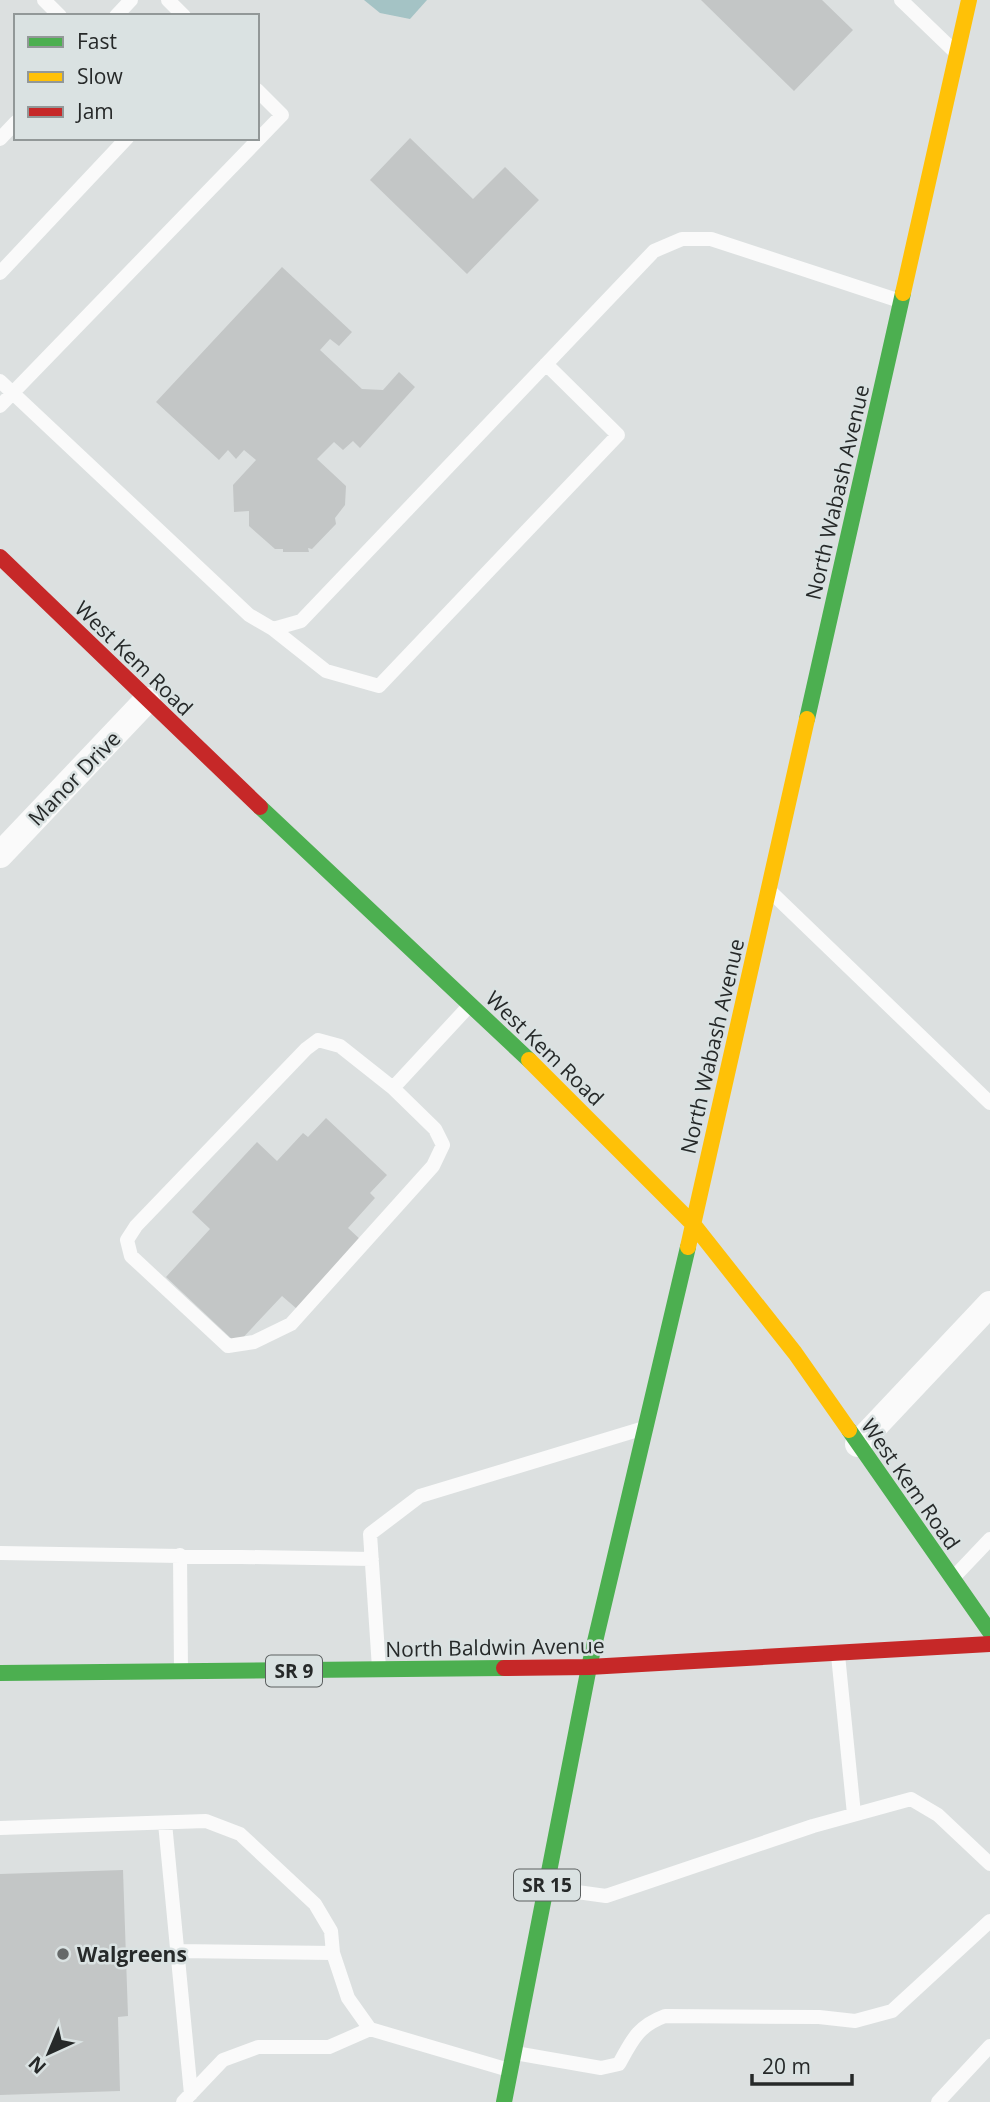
<svg xmlns="http://www.w3.org/2000/svg" width="990" height="2102" font-family="'Open Sans',sans-serif">
  <style>
    .water { fill: #a4c3c5 }
    .building { fill: #c3c6c6 }
    .lines { fill: none; stroke-linecap: round; stroke-linejoin: round }
    .lane { stroke: #fafafa; stroke-width: 14 }
    .street { stroke: #fafafa; stroke-width: 26 }
    .fast { stroke: #4caf50; stroke-width: 16 }
    .slow { stroke: #ffc107; stroke-width: 16 }
    .jam { stroke: #c62828; stroke-width: 16 }
    .poi-dot { fill: #666969; stroke: #dae2e2; stroke-width: 2.5 }
    .labels { text-anchor: middle; dominant-baseline: central; stroke-width: 5; stroke-linejoin: round; paint-order: stroke }
    .shield { fill: #dae2e2; stroke: #5c6060; stroke-width: 2 }
    .shield-label { font-size: 19px; font-weight: bold; fill: #262929 }
    .street-label { font-size: 21px; fill: #262929; stroke: #dae2e2 }
    .poi-label { font-size: 21px; font-weight: bold; fill: #262929; stroke: #dae2e2; text-anchor: start }
  </style>
  <rect width="100%" height="100%" fill="#dce0e0"/>
  <!-- water -->
  <path class="water" d="M364,0H427L410,19L380,13Z"/>
  <!-- building -->
  <path class="building" d="M701,0H822L853,30L794,91Z
    M410,138L473,199L505,167L539,200L467,274L370,180Z
    M282,267L352,332L339,346L330,339L320,350L362,389L383,390L399,372L415,387L360,448L353,441L343,450L334,442L317,459L346,486L345,505L335,518L336,524L312,549L308,548L309,552H283V549H275L249,526V511L234,512L233,485L256,460L244,450L236,459L228,450L219,460L156,402Z
    M326,1118L387,1175L370,1193L375,1198L348,1228L362,1241L297,1309L282,1296L237,1344L166,1277L210,1229L192,1212L257,1142L277,1161L303,1133L308,1137Z
    M123,1870L128,2016L118,2017L120,2091L0,2095V1874Z"/>
  <g class="lines">
    <!-- lane -->
    <path class="lane" d="M44,0L60,16
      M168,0L184,16
      M901,0L954,51
      M116,16L131,0
      M0,139L16,122
      M0,273L127,138
      M0,381L249,615L273,629L301,621L654,251L682,239H711L900,301
      M0,406L282,115L257,90
      M273,629L326,671L379,686L618,435L546,364
      M772,893L990,1103
      M393,1088L340,1046L318,1040L306,1049L136,1226L127,1240L131,1256L228,1346L254,1342L291,1324L433,1166L443,1145L435,1129L393,1088L469,1006
      M0,1553L372,1559
      M180,1555L181,1671
      M953,1578L990,1539
      M838,1655L854,1814
      M379,1668L370,1534L420,1496L641,1429
      M165,1823L191,2094
      M0,1828L206,1821L240,1834L315,1904L331,1931L333,1953L348,1998L370,2029L509,2070
      M548,1888L606,1896L813,1826L911,1799L938,1815L990,1864
      M177,1951L333,1953
      M515,2053L601,2068L619,2064C632,2040 638,2026 665,2016L819,2017L855,2021L892,2011L990,1921
      M183,2102L223,2060L258,2047H329L370,2029
      M938,2102L990,2046"/>
    <!-- street -->
    <path class="street" d="M0,855L147,700
      M858,1444L990,1304"/>
    <!-- fast -->
    <path class="fast" d="M807,719L903,293
      M260,807L529,1060
      M849,1430L990,1632
      M589,1667L688,1247
      M0,1673L504,1668
      M504,2102L589,1667"/>
    <!-- slow -->
    <path class="slow" d="M903,293L969,0
      M529,1060L693,1224L795,1353L849,1430
      M688,1247L807,719"/>
    <!-- jam -->
    <path class="jam" d="M0,557L260,807
      M504,1668L589,1667L990,1644"/>
  </g>
  <!-- markers -->
  <circle class="poi-dot" cx="63" cy="1954" r="7"/>
  <g class="labels">
    <!-- shield labels -->
    <g class="shield">
      <rect x="266" y="1655.5" width="56" height="31" rx="5"/>
      <rect x="514" y="1869.5" width="66" height="31" rx="5"/>
    </g>
    <g class="shield-label">
      <text x="294" y="1671">SR 9</text>
      <text x="547" y="1885">SR 15</text>
    </g>
    <!-- street labels -->
    <g class="street-label">
      <text transform="translate(837 492) rotate(-77)">North Wabash Avenue</text>
      <text transform="translate(134 658) rotate(44)">West Kem Road</text>
      <text transform="translate(74 778) rotate(-46)">Manor Drive</text>
      <text transform="translate(712 1046) rotate(-77)">North Wabash Avenue</text>
      <text transform="translate(545 1048) rotate(44)">West Kem Road</text>
      <text transform="translate(911 1484) rotate(55)">West Kem Road</text>
      <text transform="translate(495 1647) rotate(-1)">North Baldwin Avenue</text>
    </g>
    <!-- poi labels -->
    <g class="poi-label">
      <text x="77" y="1954">Walgreens</text>
    </g>
  </g>
  <!-- legend -->
  <rect x="14" y="14" width="245" height="126" fill="#dae2e2" stroke="#929898" stroke-width="2"/>
  <rect x="28" y="37" width="35" height="10" fill="#4caf50" stroke="#929898" stroke-width="2"/>
  <text x="77" y="49" font-size="21" fill="#262929">Fast</text>
  <rect x="28" y="72" width="35" height="10" fill="#ffc107" stroke="#929898" stroke-width="2"/>
  <text x="77" y="84" font-size="21" fill="#262929">Slow</text>
  <rect x="28" y="107" width="35" height="10" fill="#c62828" stroke="#929898" stroke-width="2"/>
  <text x="77" y="119" font-size="21" fill="#262929">Jam</text>
  <!-- north arrow -->
  <g transform="translate(49 2053) rotate(224)" stroke="#dae2e2" stroke-width="5" paint-order="stroke">
  <path d="M0-5L12 26L0 18L-12 26Z" fill="#262929"/>
  <text y="-10" font-size="19" font-weight="bold" text-anchor="middle" fill="#262929">N</text>
  </g>
  <!-- scale -->
  <path d="M752 2074v10h100v-10" fill="none" stroke="#262929" stroke-width="3.5"/>
  <text x="762" y="2074" font-size="21" fill="#262929" stroke="#dae2e2" stroke-width="5" paint-order="stroke">20 m</text>
</svg>
